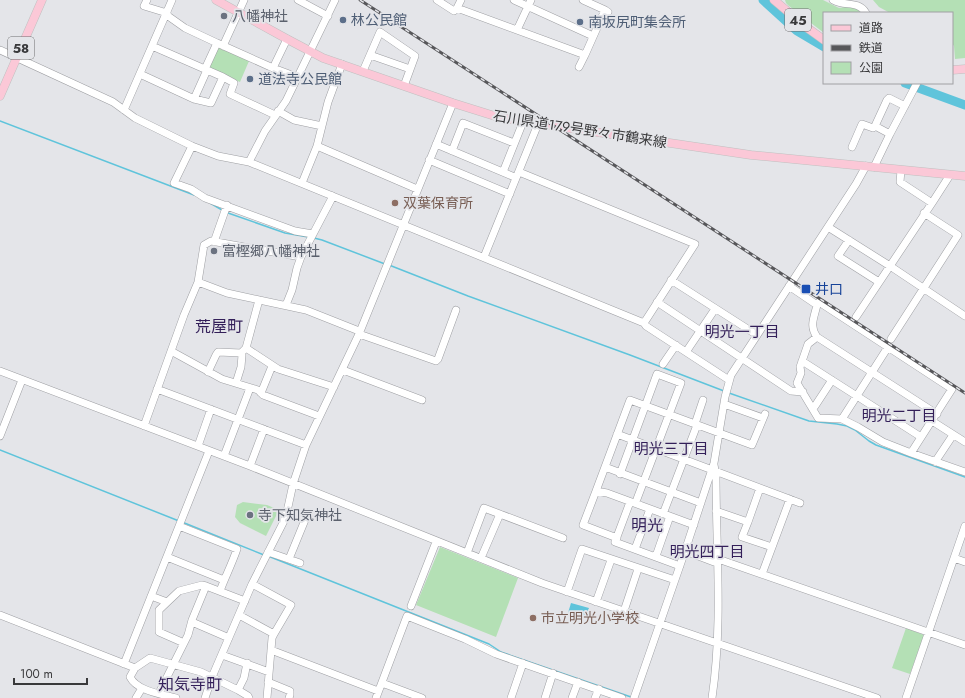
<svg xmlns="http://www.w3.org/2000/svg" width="965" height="698" font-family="Jost,'Noto Sans JP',sans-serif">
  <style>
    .green { fill: #b4e0b5 }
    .water { fill: #5fc4db }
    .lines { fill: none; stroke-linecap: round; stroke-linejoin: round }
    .stream { stroke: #5fc4db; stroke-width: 1.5 }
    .river { stroke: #5fc4db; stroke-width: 9 }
    .minor-casing { stroke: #9e9fa3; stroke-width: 8 }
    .major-casing { stroke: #c0c0c0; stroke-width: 9 }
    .minor { stroke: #fff; stroke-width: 7 }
    .major { stroke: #fbc8d7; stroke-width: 8 }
    .rail-casing { stroke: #57575a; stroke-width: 3 }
    .rail { stroke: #e4e5e9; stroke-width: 1.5; stroke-dasharray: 4.5; stroke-linecap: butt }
    .worship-dot { fill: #6b7280; stroke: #e4e5e9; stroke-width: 1.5 }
    .service-dot { fill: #5c6f8a; stroke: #e4e5e9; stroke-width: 1.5 }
    .education-dot { fill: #8d6e63; stroke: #e4e5e9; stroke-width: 1.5 }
    .transit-dot { fill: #1a4fb4; stroke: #e4e5e9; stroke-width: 1.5 }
    .labels { text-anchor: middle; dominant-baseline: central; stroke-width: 3.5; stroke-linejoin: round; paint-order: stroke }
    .shield { fill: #e4e5e9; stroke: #6c6d6f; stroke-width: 1 }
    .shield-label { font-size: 13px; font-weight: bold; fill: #39393b }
    .worship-label { font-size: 14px; fill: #5b616d; stroke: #e4e5e9; text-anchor: start }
    .service-label { font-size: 14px; fill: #4e5e75; stroke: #e4e5e9; text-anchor: start }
    .street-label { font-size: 14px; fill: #39393b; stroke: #e4e5e9 }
    .education-label { font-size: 14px; fill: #785e54; stroke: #e4e5e9; text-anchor: start }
    .transit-label { font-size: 14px; fill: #164399; stroke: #e4e5e9; text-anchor: start }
    .neighbourhood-label { font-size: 15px; fill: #331f59; stroke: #e4e5e9 }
    .quarter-label { font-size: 16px; fill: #331f59; stroke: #e4e5e9 }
  </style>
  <rect width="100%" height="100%" fill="#e4e5e9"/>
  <!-- green -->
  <path class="green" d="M785,0H823L839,8L852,6L863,13H824V33L789,6L786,3Z
    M873,0H965V58L955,59L954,46L952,43V13H890L879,7Z
    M218,47L249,61L240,82L209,68Z
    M243,502L267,505L279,510L266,536L240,523L235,517L237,505Z
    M440,547L518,578L496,637L416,605Z
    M906,628L924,635L910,674L892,668Z"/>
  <!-- water -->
  <path class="water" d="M571,603L589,608L585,618L568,613Z"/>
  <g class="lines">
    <!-- stream -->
    <path class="stream" d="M0,121L194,195
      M210,203L222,210
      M228,213L285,233L308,237
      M314,238L322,240L385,264
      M389,265L468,296L630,355L724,391
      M729,393L809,421L837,424L847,426L855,430L869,441L876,445L965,477
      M0,450L179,521
      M182,522L264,555
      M268,556L489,644L501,652L631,697"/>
    <!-- river -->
    <path class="river" d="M763,0L797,31L824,47
      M905,83L965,105"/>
    <!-- minor casing -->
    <g class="minor-casing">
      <path id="minor" d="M147,0L144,6L167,13L168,16L185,28L217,43L205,69
        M298,0L328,16
        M335,0L286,101L265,131L249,162L644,323L646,326L729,380
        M437,0L454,11L457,8L585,55L605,10L608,12
        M514,0L593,36
        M583,0L605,10
        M833,0C845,7 858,0 866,13
        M457,8L461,0
        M517,30L531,0
        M217,43L273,68L297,77
        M223,46L244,0
        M0,50L113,102L135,118L192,146L218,156L249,162
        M370,55L410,69
        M579,67L585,55
        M273,68L287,39
        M363,71L380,32L415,56L404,86
        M140,74L194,99L211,103L223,77L152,46
        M223,77L234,83L230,94L275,115
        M194,99L207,70
        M124,110L172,0
        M278,111L294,120L322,126
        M890,134L875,126L887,100L889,98L905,106
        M436,144L512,176
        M192,146L174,183L191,189L205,198L295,231L313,234
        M317,146L417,189
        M852,147L862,124L873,128L875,126
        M452,151L463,123L514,143
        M429,160L510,194
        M874,167L890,134L917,83
        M901,170L900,182L932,203L950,175
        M503,172L523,122
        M519,172L695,244L644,323
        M302,183L317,146L328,102L342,64
        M828,227L890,266L965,316
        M849,240L838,256L879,282
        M214,242L227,205
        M484,257L538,124
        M671,280L757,335
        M198,282L227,293L306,310L359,331
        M789,286L817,305L819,302L952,389L911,453L965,472
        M259,300L246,348L278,369L334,387
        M657,302L791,391L803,392
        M286,305L292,290L297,268L301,257L333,196
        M817,305C814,318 809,326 817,337L937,414
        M856,317L932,203
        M359,334L436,361L438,359L456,310
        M817,337L808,344L800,367L801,373L797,383L818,418L842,419L888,347
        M891,339L958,235L924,213
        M171,351L222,379L258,390L263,395L319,416
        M686,352L715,309
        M802,361L921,437
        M663,364L676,345
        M343,370L422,400
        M0,371L250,466L542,583L877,698
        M208,372L216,355L218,352L241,353L246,348
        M236,383L241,367L242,355L241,353
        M157,389L306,445
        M261,393L272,366
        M724,404L763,418
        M811,406H815L832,380
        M842,419L858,427L883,442L911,453
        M932,421L965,442
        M695,424L703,400
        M144,426L184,315L198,282L204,245L211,241L301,257
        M617,434L800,503
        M0,436L22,380
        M198,446L211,409
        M224,456L250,388
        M935,462L953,435
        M250,466L264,429
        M605,467L701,503
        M620,474L657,374L681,383L637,499
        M596,491L630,400L752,445L765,414
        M630,502L615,542L680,566
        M716,511L748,522L742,537L772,547
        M286,513L305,520L289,559
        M663,514L697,425
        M748,522L760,488
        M179,526L237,549C232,564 225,577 220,591
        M617,538L583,525L596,491L607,493L694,525
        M635,549L650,509
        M685,551L714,562
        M268,552L300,563
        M467,553L484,508L563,538
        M656,556L670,516
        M167,557L224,580
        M481,558L500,514
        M954,558L965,562
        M718,559L965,645
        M762,574L790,499
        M252,584L291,605L274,634
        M567,592L582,549L675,580
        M151,596L167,602
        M596,602L611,560
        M411,606L436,542
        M624,611L638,569
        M0,615L135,668L150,658L201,672L238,690L248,696L249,698
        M239,615L274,634L272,638L267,698
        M192,622L229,638
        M184,643L159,632V610L179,591L202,585L206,586
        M271,650L378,691
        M222,655L269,672
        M124,664L209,451
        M135,668L130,677C137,691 161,694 176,698
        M268,682L290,691V695L289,698
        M382,683L422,698
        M238,690L244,678L247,663
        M159,693L188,635L192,620L206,586L245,601
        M136,698L142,688
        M205,698L212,677L252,584L284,521L288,507L293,484L306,445L359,334L453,103
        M376,698L407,616L465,639L496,654L622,698
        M511,698L523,663
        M545,698L553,673
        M572,698L578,682
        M595,698L599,689
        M634,698L685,551L714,463L725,397L731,375L856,184L866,166
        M712,698C723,624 716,549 716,475L714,465
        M906,698L965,526"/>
    </g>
    <!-- major casing -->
    <g class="major-casing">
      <path id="major" d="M216,0L287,39L323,58L453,103L501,118L751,155L965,176
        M774,0L806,27L824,40
        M952,70L965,69
        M0,96L42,0"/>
    </g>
    <!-- minor -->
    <use href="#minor" class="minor"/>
    <!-- major -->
    <use href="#major" class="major"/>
    <!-- rail casing -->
    <g class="rail-casing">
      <path id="rail" d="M360,0L965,393"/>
    </g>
    <!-- rail -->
    <use href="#rail" class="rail"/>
  </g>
  <!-- markers -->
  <g class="worship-dot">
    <circle cx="224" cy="16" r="4"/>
    <circle cx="214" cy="251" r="4"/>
    <circle cx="250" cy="515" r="4"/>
  </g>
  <g class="service-dot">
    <circle cx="343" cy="20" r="4"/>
    <circle cx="580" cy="22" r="4"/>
    <circle cx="250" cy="79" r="4"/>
  </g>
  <g class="education-dot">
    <circle cx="395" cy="203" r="4"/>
    <circle cx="533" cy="618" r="4"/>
  </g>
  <rect class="transit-dot" x="801" y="284" width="10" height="10" rx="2"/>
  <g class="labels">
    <!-- shield labels -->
    <g class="shield">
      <rect x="785" y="9" width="26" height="22" rx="3"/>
      <rect x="8" y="37" width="26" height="22" rx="3"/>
    </g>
    <g class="shield-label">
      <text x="798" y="20">45</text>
      <text x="21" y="48">58</text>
    </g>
    <!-- worship labels -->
    <g class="worship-label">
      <text x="232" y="16">八幡神社</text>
      <text x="222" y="251">富樫郷八幡神社</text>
      <text x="258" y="515">寺下知気神社</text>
    </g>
    <!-- service labels -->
    <g class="service-label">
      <text x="351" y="20">林公民館</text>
      <text x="588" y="22">南坂尻町集会所</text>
      <text x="258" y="79">道法寺公民館</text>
    </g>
    <!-- street labels -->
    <g class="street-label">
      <text transform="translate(580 129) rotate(9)">石川県道179号野々市鶴来線</text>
    </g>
    <!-- education labels -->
    <g class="education-label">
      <text x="403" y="203">双葉保育所</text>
      <text x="541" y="618">市立明光小学校</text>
    </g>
    <!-- transit labels -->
    <g class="transit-label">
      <text x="815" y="289">井口</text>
    </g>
    <!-- neighbourhood labels -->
    <g class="neighbourhood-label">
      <text x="742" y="332">明光一丁目</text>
      <text x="899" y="416">明光二丁目</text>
      <text x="671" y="449">明光三丁目</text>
      <text x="707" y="552">明光四丁目</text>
    </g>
    <!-- quarter labels -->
    <g class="quarter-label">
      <text x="219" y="326">荒屋町</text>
      <text x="647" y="525">明光</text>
      <text x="190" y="684">知気寺町</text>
    </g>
  </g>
  <!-- legend -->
  <rect x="823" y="12" width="130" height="72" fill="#e4e5e9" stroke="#a0a0a3"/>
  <rect x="831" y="25" width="20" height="6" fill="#fbc8d7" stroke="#a0a0a3"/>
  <text x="859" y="32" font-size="12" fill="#39393b">道路</text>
  <rect x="831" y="45" width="20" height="6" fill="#57575a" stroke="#a0a0a3"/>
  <text x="859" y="52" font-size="12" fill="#39393b">鉄道</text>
  <rect x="831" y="62" width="20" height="12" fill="#b4e0b5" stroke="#a0a0a3"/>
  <text x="859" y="72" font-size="12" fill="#39393b">公園</text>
  <!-- scale -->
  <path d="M14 678v6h73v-6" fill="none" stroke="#39393b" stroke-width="2"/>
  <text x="20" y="678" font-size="12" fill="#39393b" stroke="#e4e5e9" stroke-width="3" paint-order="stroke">100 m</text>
</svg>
